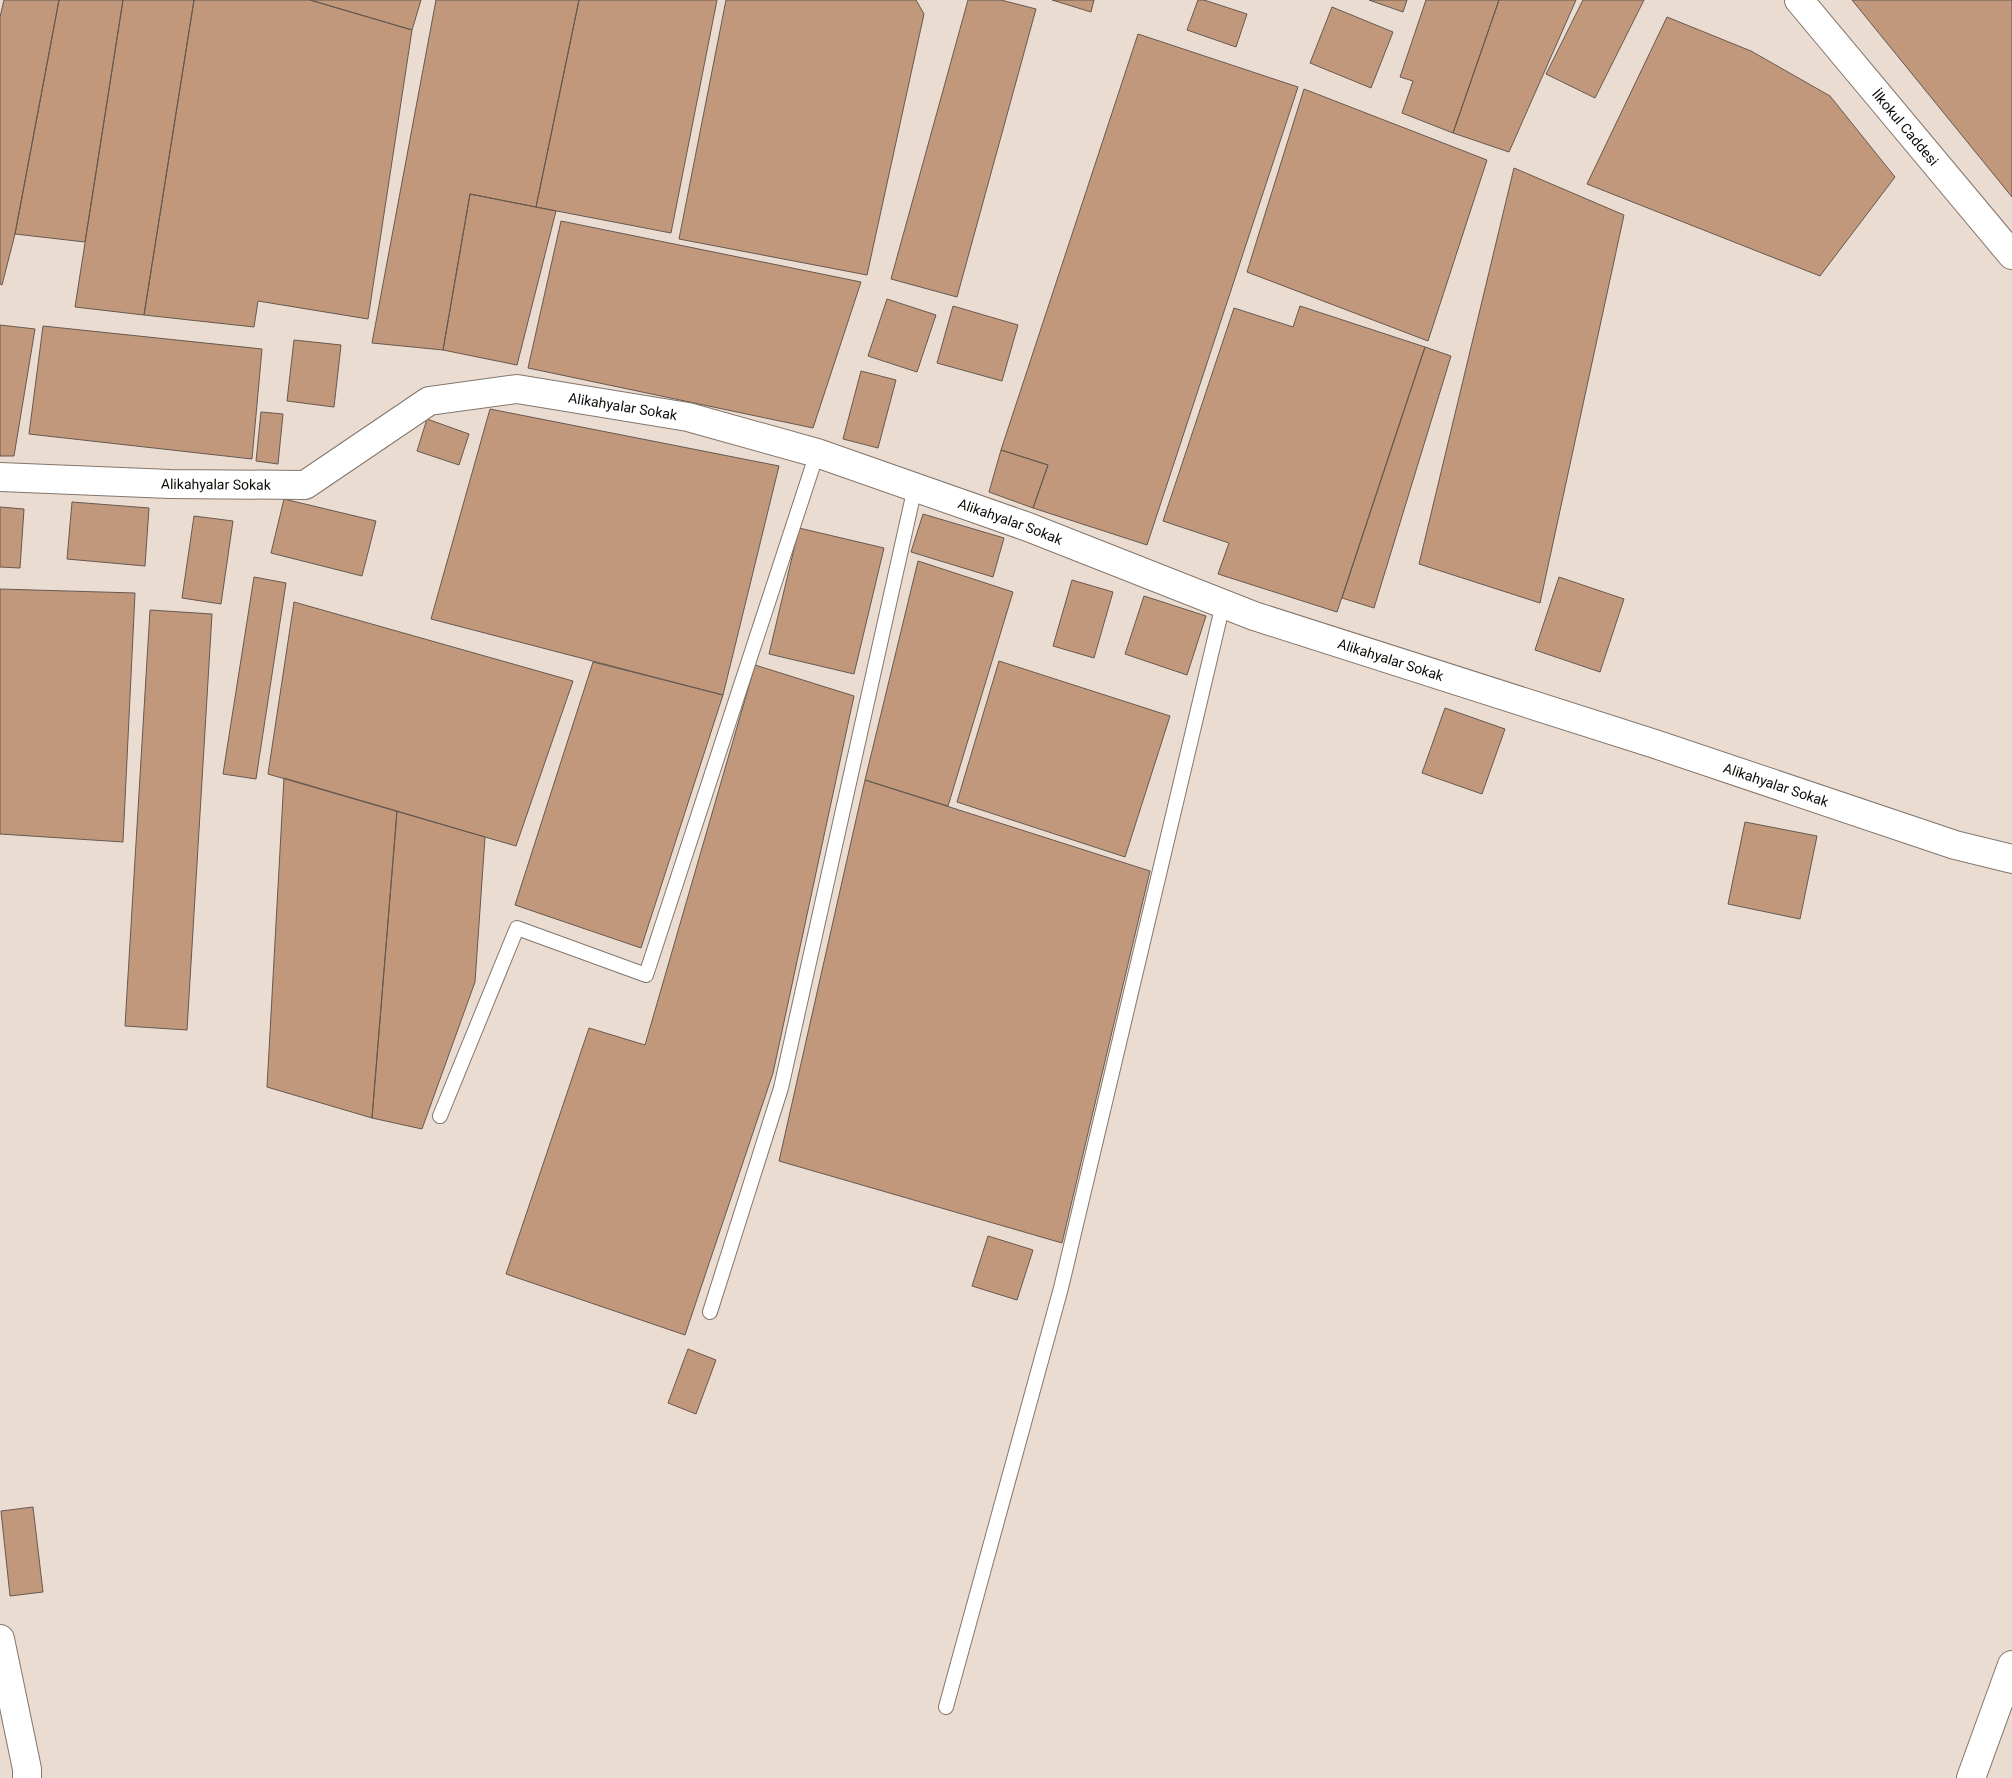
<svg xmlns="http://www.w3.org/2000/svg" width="2012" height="1778" font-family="Roboto,sans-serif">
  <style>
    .building { fill: #c1987b; stroke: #665950 }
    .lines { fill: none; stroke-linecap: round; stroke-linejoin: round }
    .service-casing { stroke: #83766c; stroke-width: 16 }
    .minor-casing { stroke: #83766c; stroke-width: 30 }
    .tertiary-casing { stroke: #83766c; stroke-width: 30 }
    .service { stroke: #fff; stroke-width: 14 }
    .minor { stroke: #fff; stroke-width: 28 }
    .tertiary { stroke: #fff; stroke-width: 28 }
    .labels { text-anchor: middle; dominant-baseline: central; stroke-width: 4.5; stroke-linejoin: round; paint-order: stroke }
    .street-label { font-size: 14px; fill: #0f0b07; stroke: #ebdcd1 }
  </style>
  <rect width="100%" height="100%" fill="#ebdcd1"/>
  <!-- building -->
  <path class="building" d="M4,0H59L15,234L2,285L0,284V17Z
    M59,0H123L85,242L15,234Z
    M123,0H194L144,315L75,307Z
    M194,0H310L412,30L368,319L258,301L254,327L144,315Z
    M310,0H421L412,30Z
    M436,0H579L536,207L470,194L443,350L372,343Z
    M579,0H717L671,233L536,207Z
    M726,0H916L924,14L867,275L679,239Z
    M968,0H1001L1036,9L957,297L891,279Z
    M1052,0H1094L1091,12Z
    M1198,0H1204L1247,14L1236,47L1187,30Z
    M1369,0H1407L1403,12Z
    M1426,0H1499L1453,133L1402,113L1413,81L1400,77Z
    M1499,0H1576L1509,152L1453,133Z
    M1583,0H1644L1595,98L1546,74Z
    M1852,0H2012V197Z
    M1332,7L1393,32L1371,88L1310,63Z
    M1667,17L1751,51L1830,96L1895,177L1820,276L1587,184Z
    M1138,34L1298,87L1147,545L1033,508L1048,465L1001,450Z
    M1304,89L1487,160L1428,341L1247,272Z
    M1514,168L1624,215L1540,603L1419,564Z
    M470,194L556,211L517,365L443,350Z
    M561,221L861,282L813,428L528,368Z
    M887,299L936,315L917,372L868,356Z
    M953,306L1018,325L1002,381L937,363Z
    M1300,306L1425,347L1337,612L1218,574L1229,543L1163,521L1234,308L1293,327Z
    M0,325L35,329L14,456H0Z
    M43,326L262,349L252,459L29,434Z
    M294,340L341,345L334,407L287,401Z
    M1425,347L1451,356L1374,608L1342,598Z
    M861,371L896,380L878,448L843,439Z
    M490,409L779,466L723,695L431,619Z
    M261,412L283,414L278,464L256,461Z
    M427,419L469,434L459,465L417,451Z
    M1001,450L1048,465L1033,508L989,492Z
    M284,499L376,521L362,576L271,553Z
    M72,502L149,508L145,566L67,559Z
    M0,507L24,509L20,568L0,567Z
    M923,514L1004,538L993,577L911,552Z
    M194,516L233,521L221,604L182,598Z
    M799,528L884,548L854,674L769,654Z
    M918,561L1013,592L948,806L865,780Z
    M254,577L286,583L256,779L223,774Z
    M1559,577L1624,599L1600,672L1535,650Z
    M1072,580L1113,592L1094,658L1053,646Z
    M0,589L135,593L123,842L0,834Z
    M1144,596L1206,616L1187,675L1125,654Z
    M294,602L573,681L516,846L268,774Z
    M150,610L212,614L187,1030L125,1026Z
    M999,661L1170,716L1125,857L957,802Z
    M593,662L723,695L641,948L515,905Z
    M755,665L854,696L773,1073L685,1335L506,1274L589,1028L645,1045Z
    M1445,708L1505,729L1482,794L1422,773Z
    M284,778L397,811L372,1118L267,1087Z
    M865,780L1150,871L1062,1243L779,1161Z
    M397,811L485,837L475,982L422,1129L372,1118Z
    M1745,822L1817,836L1800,919L1728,904Z
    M988,1236L1033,1250L1017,1300L972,1286Z
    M688,1349L716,1360L696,1414L668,1403Z
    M33,1507L43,1592L10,1596L1,1511Z"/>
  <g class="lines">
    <!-- service casing -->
    <g class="service-casing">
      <path id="service" d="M440,1116L517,928L646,975L817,453
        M710,1312L781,1088L915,487
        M946,1707L1061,1288L1223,604"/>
    </g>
    <!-- minor casing -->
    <g class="minor-casing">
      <g id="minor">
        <path id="s1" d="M0,477L170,484L305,485L429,401L517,389L688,417L817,453L1028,527L1254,616L1655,744L1955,845L2012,859"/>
        <path d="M0,1639L27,1769V1778"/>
        <path d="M1971,1778L2012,1665"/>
      </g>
    </g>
    <!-- tertiary casing -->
    <g class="tertiary-casing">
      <g id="tertiary">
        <path id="s2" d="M1799,0L2012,255"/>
      </g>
    </g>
    <!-- service -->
    <use href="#service" class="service"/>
    <!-- minor -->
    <use href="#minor" class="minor"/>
    <!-- tertiary -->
    <use href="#tertiary" class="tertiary"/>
  </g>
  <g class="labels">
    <!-- street labels -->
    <g class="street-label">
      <text stroke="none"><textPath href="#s2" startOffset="166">İlkokul Caddesi</textPath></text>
      <text stroke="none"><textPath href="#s1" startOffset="651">Alikahyalar Sokak</textPath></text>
      <text stroke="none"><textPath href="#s1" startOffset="216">Alikahyalar Sokak</textPath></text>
      <text stroke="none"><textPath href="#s1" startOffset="1056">Alikahyalar Sokak</textPath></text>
      <text stroke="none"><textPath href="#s1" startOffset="1461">Alikahyalar Sokak</textPath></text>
      <text stroke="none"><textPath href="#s1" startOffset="1866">Alikahyalar Sokak</textPath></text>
    </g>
  </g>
</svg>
